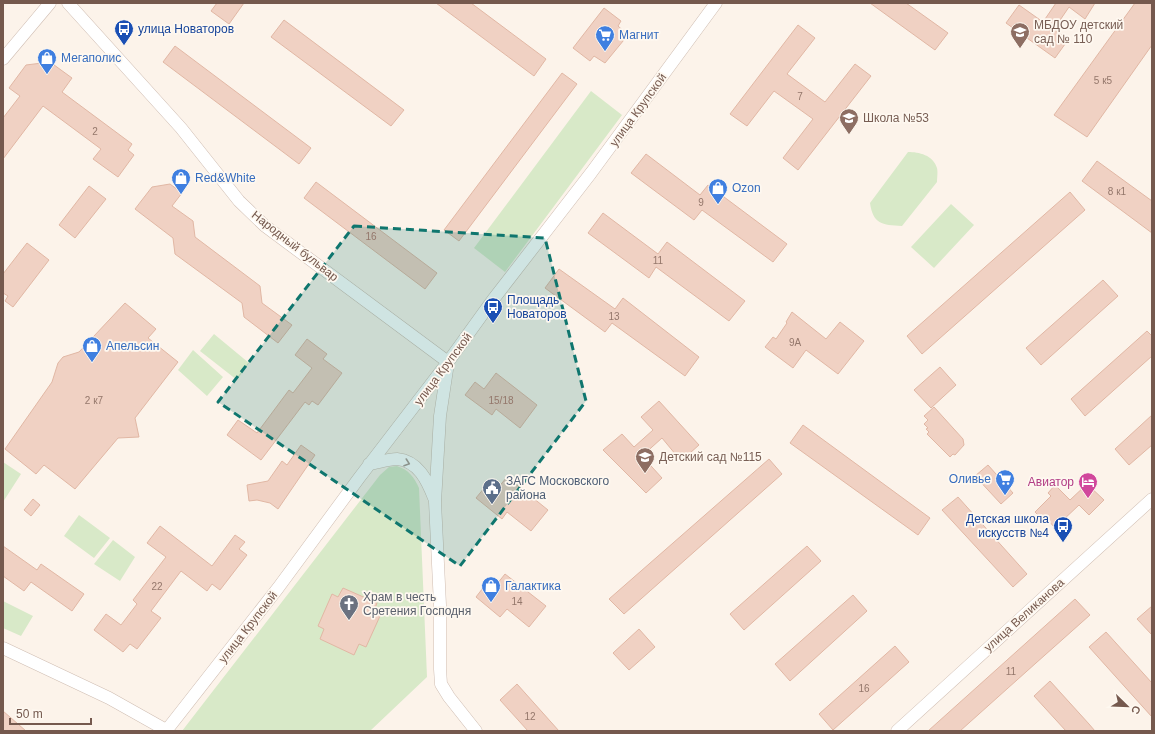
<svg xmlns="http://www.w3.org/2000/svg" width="1155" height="734" font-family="Arial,sans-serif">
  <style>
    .green { fill: #d8e9c8 }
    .building { fill: #f0d1c3; stroke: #e1b7a4 }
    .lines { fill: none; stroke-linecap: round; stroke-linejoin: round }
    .minor-casing { stroke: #cfbdb2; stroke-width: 13 }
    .minor { stroke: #fff; stroke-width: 12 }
    .oneway { stroke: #ac9b95 }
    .marked { fill: #0f766e; fill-opacity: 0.2; stroke: #0f766e; stroke-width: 3; stroke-dasharray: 8 5; stroke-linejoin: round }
    .labels { text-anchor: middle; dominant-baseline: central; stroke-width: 3.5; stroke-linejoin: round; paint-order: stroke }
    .number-label { font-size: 10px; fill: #94776b }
    .education-label { font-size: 12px; fill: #785e54; stroke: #fef8f0; text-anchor: start }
    .transit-label { font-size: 12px; fill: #164399; stroke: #fef8f0; text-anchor: start }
    .shop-label { font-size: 12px; fill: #366cbe; stroke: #fef8f0; text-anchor: start }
    .street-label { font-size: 12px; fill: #75594e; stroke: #fef8f0 }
    .service-label { font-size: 12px; fill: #4e5e75; stroke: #fef8f0; text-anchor: start }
    .hotel-label { font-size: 12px; fill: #b23c85; stroke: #fef8f0; text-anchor: end }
    .worship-label { font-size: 12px; fill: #5b616d; stroke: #fef8f0; text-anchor: start }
  </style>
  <rect width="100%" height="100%" fill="#fcf3ea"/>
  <!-- green -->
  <path class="green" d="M591,91L622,115L505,272L474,248Z
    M908,152C919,152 933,155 937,168C938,172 937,178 937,182L902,226C882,225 873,224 870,203Z
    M951,204L974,225L934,268L911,247Z
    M214,334L249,363L237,380L200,351Z
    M193,350L223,377L207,396L178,370Z
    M3,462L21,474L3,502Z
    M397,466C409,470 414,477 419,488L427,677L370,731H182L380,475L389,467Z
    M79,515L110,538L94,558L64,536Z
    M113,540L135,557L120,581L94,564Z
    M3,601L33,616L21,636L3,628Z"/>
  <!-- building -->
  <path class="building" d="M217,3H244L229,24L211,11Z
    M436,3H471L546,59L534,76Z
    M870,3H906L948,33L935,50Z
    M1056,3H1095L1085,19L1069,7L1054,29L1068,40L1055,58L1006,23L1019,5L1043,22Z
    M1135,3H1152V45L1087,137L1054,115Z
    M604,8L621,21L618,26L628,35L605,63L594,56L590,61L573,48Z
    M284,20L404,110L391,126L271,37Z
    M798,25L815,38L787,74L825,102L855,64L871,76L798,170L783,158L813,119L774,91L747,126L730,114Z
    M175,46L311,148L299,164L163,62Z
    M50,62L72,78L62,92L132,144L128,150L134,155L118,177L93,159L101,149L43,106L3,159V118L20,96L9,88L26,65Z
    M562,73L577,84L459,241L444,230Z
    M646,154L700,195L708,185L787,244L773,262L702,210L694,220L631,173Z
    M1097,161L1152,201V233L1082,181Z
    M316,182L437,273L425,289L304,198Z
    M170,184L182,193L172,206L193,221L195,237L260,286L262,303L292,325L278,343L244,317L242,303L175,254L173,238L135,209L152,187Z
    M89,186L106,199L75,238L59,225Z
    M1070,192L1085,210L922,354L907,336Z
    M603,213L658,254L667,242L745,301L729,321L656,267L649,278L588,233Z
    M27,243L49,260L13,307L5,301L8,296L3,293V274Z
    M559,269L615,309L623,298L699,357L685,376L612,323L605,332L545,288Z
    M1103,280L1118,296L1041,365L1026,348Z
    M125,303L156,329L148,338L178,362L135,418L139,437L118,438L75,489L44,465L36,474L5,449L52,382L58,363L63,357L79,352Z
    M792,312L826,339L840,322L864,341L838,374L806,350L793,368L765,347L773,337L776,339L787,323L786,322Z
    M1147,331L1152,336V356L1085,416L1071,399Z
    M307,339L327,354L323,359L342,373L318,405L312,401L309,405L305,402L261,460L227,435L238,420L257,433L289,390L293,393L312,368L295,355Z
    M940,367L956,385L931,408L914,390Z
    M496,373L537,405L520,428L496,409L492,415L465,395L475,382L484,389Z
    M659,401L699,445L681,461L662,438L642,456L662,478L646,493L603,450L622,434L634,447L653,430L641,417Z
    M934,407L963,439L964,445L955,455L953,454L950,457L927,434L929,432L926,429L928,428L924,424L928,420L924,416Z
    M1152,415V445L1129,465L1115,449Z
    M803,425L930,518L918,535L790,443Z
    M301,445L315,455L278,509L270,503L257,500L249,501L247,485L268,481L282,461L287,465Z
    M769,459L782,474L624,614L609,599Z
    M988,465L1013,493L1001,504L975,476Z
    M507,477L548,510L531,531L507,512L502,519L476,498L489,482L497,489Z
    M1087,484L1104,500L1089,515L1079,505L1061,522L1064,525L1058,531L1044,516L1042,519L1035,512L1051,496L1048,493L1055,485L1070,500Z
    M958,497L1027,574L1013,587L942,510Z
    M33,499L40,505L31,516L24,510Z
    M160,526L212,566L235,535L245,542L239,549L247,555L220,590L212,584L207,591L181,571L151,611L161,618L137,649L130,644L123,652L94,630L106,614L121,625L137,604L133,600L166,557L147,543Z
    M3,546L37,570L41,564L84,594L72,611L31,582L24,591L3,576Z
    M807,546L821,561L744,630L730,614Z
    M505,574L546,606L529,627L507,609L500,617L476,597L486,584L493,589Z
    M343,588L377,603L373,613L380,616L366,647L359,644L354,655L320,639L324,629L318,626L332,594L338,597Z
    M853,595L867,611L790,681L775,664Z
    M1075,599L1090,615L1036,663L960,731H928Z
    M1152,606V635L1137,619Z
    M639,629L655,647L629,670L613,653Z
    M1106,632L1152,683V717L1089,647Z
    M895,646L909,662L833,730L819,714Z
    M1050,681L1089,724L1095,731H1066L1034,696Z
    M517,684L559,731H528L500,700Z
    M3,711L26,731H3Z"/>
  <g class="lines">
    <!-- minor casing -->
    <g class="minor-casing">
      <path id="minor" d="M68,3L181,128L239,201L265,226L448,362
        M3,59L50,3
        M448,363L440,416L435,502L440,605V669L441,684L449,697L476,731
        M369,464C377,463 388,459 397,459C418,461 427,480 434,498
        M3,648L109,698L166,730
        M166,731L278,588L359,478L448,362L492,301L591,173L716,3
        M897,731L1152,499"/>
    </g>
    <!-- minor -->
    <use href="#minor" class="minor"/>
  </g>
  <!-- one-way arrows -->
  <defs><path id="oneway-chevron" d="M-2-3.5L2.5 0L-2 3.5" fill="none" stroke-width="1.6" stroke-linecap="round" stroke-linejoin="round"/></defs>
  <use class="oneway" href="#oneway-chevron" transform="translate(407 463) rotate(19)"/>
  <!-- marked area -->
  <path class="marked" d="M354,226L545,238L586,401L460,566L218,402Z"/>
  <!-- icons -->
  <defs>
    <g id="bus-pin" transform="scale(1)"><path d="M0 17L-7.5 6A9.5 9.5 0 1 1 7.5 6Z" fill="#1a4fb4" stroke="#fef8f0"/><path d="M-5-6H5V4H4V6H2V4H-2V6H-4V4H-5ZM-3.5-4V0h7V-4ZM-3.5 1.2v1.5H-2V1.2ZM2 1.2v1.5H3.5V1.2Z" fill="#fff"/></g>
    <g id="school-pin" transform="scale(1)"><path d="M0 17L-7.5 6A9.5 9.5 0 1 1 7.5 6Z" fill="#8d6e63" stroke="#fef8f0"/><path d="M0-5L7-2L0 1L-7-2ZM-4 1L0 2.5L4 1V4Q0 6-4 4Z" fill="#fff"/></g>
    <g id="supermarket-pin" transform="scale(1)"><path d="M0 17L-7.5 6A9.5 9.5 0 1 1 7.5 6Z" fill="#3f7fe0" stroke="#fef8f0"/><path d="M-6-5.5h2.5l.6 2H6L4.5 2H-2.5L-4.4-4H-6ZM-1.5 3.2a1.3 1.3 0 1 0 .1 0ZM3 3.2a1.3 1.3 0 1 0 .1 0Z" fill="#fff"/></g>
    <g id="shop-pin" transform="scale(1)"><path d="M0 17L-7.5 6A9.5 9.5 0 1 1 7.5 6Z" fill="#3f7fe0" stroke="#fef8f0"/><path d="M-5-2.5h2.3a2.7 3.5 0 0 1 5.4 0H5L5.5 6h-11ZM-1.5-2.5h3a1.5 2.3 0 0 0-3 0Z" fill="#fff"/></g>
    <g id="hotel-pin" transform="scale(1)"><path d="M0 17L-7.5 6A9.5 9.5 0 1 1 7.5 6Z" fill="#d1479c" stroke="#fef8f0"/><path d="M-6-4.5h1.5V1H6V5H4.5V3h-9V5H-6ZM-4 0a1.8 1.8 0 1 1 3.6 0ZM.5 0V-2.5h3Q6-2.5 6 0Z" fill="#fff"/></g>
    <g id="civic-pin" transform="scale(1)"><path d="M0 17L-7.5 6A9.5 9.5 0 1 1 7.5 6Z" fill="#5c6f8a" stroke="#fef8f0"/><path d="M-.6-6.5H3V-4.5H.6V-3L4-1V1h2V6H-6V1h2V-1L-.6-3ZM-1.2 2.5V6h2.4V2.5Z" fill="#fff"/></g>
    <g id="church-pin" transform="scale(1)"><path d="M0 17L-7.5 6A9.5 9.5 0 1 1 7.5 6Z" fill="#6b7280" stroke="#fef8f0"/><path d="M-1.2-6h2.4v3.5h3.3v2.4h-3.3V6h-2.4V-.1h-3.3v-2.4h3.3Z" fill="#fff"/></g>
  </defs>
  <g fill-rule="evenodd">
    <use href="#bus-pin" x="124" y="29"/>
    <use href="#school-pin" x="1020" y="32"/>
    <use href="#supermarket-pin" x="605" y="35"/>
    <use href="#shop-pin" x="47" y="58"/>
    <use href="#school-pin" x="849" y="118"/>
    <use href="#shop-pin" x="181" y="178"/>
    <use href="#shop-pin" x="718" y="188"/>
    <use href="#bus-pin" x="493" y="307"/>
    <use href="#shop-pin" x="92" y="346"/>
    <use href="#school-pin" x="645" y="457"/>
    <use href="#supermarket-pin" x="1005" y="479"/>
    <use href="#hotel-pin" x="1088" y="482"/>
    <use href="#civic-pin" x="492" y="488"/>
    <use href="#bus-pin" x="1063" y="526"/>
    <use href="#shop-pin" x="491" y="586"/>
    <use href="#church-pin" x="349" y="604"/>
  </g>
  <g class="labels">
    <!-- number labels -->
    <g class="number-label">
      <text x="1103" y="80">5 к5</text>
      <text x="800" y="96">7</text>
      <text x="95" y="131">2</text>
      <text x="1117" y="191">8 к1</text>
      <text x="701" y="202">9</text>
      <text x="371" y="236">16</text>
      <text x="658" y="260">11</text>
      <text x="614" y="316">13</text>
      <text x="795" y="342">9А</text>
      <text x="94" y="400">2 к7</text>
      <text x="501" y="400">15/18</text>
      <text x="157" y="586">22</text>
      <text x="517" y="601">14</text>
      <text x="1011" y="671">11</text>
      <text x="864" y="688">16</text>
      <text x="530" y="716">12</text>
    </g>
    <!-- education labels -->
    <g class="education-label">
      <text x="1034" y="25">МБДОУ детский<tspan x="1034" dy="14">сад № 110</tspan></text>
      <text x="863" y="118">Школа №53</text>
      <text x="659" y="457">Детский сад №115</text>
    </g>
    <!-- transit labels -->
    <g class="transit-label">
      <text x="138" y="29">улица Новаторов</text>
      <text x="507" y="300">Площадь<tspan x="507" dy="14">Новаторов</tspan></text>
      <text x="1049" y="519" text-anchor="end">Детская школа<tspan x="1049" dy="14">искусств №4</tspan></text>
    </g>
    <!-- shop labels -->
    <g class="shop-label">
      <text x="619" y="35">Магнит</text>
      <text x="61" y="58">Мегаполис</text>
      <text x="195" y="178">Red&amp;White</text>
      <text x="732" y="188">Ozon</text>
      <text x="106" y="346">Апельсин</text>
      <text x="991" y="479" text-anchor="end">Оливье</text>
      <text x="505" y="586">Галактика</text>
    </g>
    <!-- street labels -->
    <g class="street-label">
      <text transform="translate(638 110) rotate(-54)">улица Крупской</text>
      <text transform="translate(295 246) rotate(38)">Народный бульвар</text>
      <text transform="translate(443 369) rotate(-53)">улица Крупской</text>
      <text transform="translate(1024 615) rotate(-42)">улица Великанова</text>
      <text transform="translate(248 627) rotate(-52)">улица Крупской</text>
    </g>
    <!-- service labels -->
    <g class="service-label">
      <text x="506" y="481">ЗАГС Московского<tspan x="506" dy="14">района</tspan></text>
    </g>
    <!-- hotel labels -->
    <g class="hotel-label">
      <text x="1074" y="482">Авиатор</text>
    </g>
    <!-- worship labels -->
    <g class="worship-label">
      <text x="363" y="597">Храм в честь<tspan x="363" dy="14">Сретения Господня</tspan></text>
    </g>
  </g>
  <!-- border -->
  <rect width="1155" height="734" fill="none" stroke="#75594e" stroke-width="8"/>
  <!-- north arrow -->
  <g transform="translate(1127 706) rotate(113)" stroke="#fef8f0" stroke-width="3" paint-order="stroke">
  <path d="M0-3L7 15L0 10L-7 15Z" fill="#75594e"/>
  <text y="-6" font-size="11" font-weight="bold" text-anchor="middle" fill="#75594e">С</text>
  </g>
  <!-- scale -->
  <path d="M10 718v6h81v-6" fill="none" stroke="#75594e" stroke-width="2"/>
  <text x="16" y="718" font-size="12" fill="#75594e" stroke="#fef8f0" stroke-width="3" paint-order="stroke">50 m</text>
</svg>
